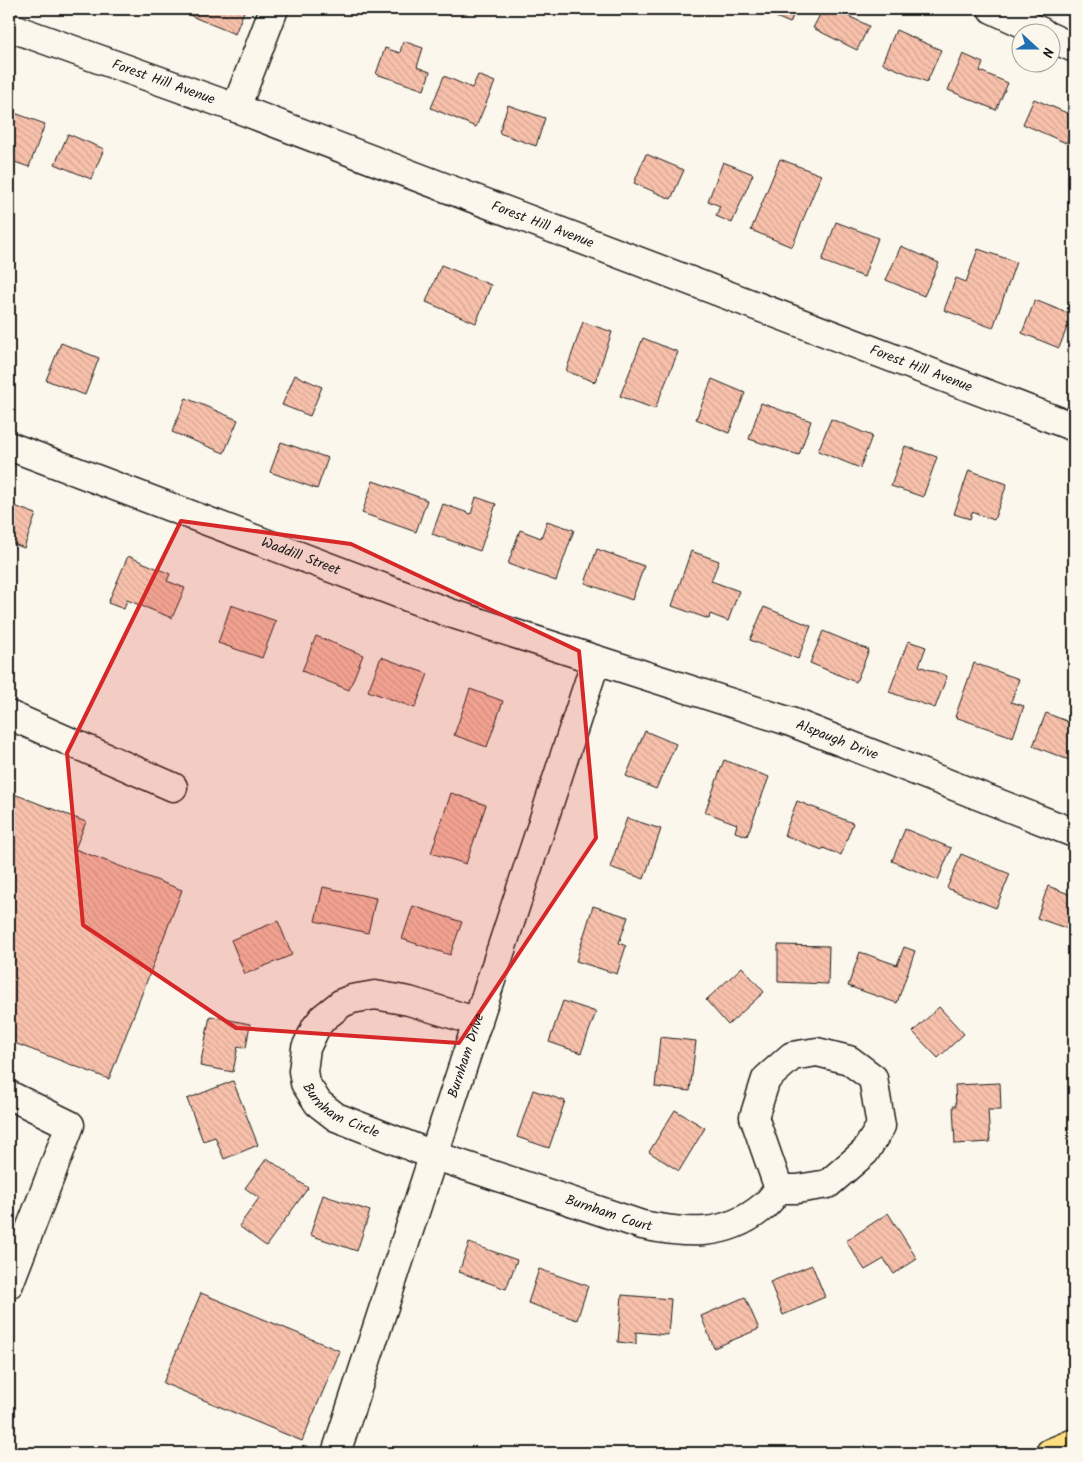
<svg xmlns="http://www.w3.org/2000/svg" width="1083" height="1462" font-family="Kalam,sans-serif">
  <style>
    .building { fill: url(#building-back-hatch); stroke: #1c1c1c }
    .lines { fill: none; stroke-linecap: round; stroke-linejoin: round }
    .minor-casing { stroke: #1c1c1c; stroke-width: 31 }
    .highway-casing { stroke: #1c1c1c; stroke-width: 31 }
    .minor { stroke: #fbf7ec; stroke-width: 28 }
    .highway { stroke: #ffdf80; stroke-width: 28 }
    .marked { fill: #d62828; fill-opacity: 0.2; stroke: #d62828; stroke-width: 4; stroke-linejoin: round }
    .labels { text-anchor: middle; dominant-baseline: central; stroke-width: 4; stroke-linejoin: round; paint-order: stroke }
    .street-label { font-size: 14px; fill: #1c1c1c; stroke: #fbf7ec }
  </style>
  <defs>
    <pattern id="building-back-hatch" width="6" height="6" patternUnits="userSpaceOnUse" patternTransform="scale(1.25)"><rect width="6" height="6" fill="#f8c1ab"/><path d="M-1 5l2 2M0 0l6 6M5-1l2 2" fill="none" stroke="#d4a593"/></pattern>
  </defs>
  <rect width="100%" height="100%" fill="#fbf7ec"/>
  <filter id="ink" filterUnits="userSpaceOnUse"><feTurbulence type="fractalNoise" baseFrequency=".02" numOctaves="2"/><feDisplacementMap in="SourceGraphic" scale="10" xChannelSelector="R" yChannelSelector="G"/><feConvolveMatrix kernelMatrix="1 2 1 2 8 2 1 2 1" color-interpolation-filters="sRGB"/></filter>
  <g filter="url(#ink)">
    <!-- building -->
    <path class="building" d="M194,9H245L235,34L191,16Z
      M757,9H796L790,23Z
      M823,9H834L869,26L857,50L813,28Z
      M896,30L941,50L927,82L882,63Z
      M403,41L423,48L417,67L430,72L424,90L376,74L385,48L400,53Z
      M963,54L983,63L980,71L1008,83L996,110L948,90Z
      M478,75L495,82L476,127L431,108L444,76L472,88Z
      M1034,99L1074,116V125L1066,143L1023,124Z
      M508,105L545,118L536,146L499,133Z
      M9,111L45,124L29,167L9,160Z
      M68,134L104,149L91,179L55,164Z
      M646,154L684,170L671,199L634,183Z
      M780,159L821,175L792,247L751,230Z
      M723,162L753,174L732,223L716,216L720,206L708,201Z
      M836,222L878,238L864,277L822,261Z
      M901,246L939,263L924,296L886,280Z
      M978,249L1016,262L993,328L944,310L956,278L966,282Z
      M441,265L491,285L476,323L426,302Z
      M1035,300L1072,315L1059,348L1022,333Z
      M583,322L612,332L595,382L566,371Z
      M643,338L678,352L655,409L620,396Z
      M61,343L99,358L85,395L46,380Z
      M295,375L322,387L310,416L282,405Z
      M712,379L745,393L729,433L696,419Z
      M186,398L238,420L224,453L172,432Z
      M761,403L811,421L799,455L749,439Z
      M831,419L872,436L860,468L818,451Z
      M281,442L328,458L317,489L270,472Z
      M905,446L937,457L923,497L891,486Z
      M969,470L1007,484L994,520L972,512L970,519L954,514Z
      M373,481L427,500L416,532L362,513Z
      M476,497L496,504L480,551L432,534L443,504L471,514Z
      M9,504L36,514L24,548L9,542Z
      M547,521L574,530L556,581L508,564L520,530L541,538Z
      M597,549L644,566L632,600L585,583Z
      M691,551L719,561L711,581L739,591L728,621L710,614L709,619L672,606Z
      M128,556L170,574L167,581L185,588L172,618L127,600L124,609L108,603Z
      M231,605L276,621L262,658L218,643Z
      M764,607L811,626L798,659L750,640Z
      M823,631L869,650L856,682L810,663Z
      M316,636L363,655L349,690L302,671Z
      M908,641L926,647L919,666L947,676L935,708L889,692Z
      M381,657L428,674L415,708L368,691Z
      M974,663L1019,679L1011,702L1024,706L1013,737L955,717Z
      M470,689L503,701L487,747L454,735Z
      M1046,713L1074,724V762L1033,746Z
      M645,731L676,744L656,789L626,776Z
      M724,760L769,777L747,836L735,832L737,824L705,812Z
      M9,792L86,822L75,849L182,890L109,1079L9,1041Z
      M451,793L486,805L466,864L431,853Z
      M797,801L853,823L841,855L823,848L822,850L784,835Z
      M627,818L661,829L644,879L610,867Z
      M905,829L951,848L938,880L892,861Z
      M961,854L1010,874L996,908L947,888Z
      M1048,886L1074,896V931L1037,918Z
      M323,887L376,898L368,933L315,921Z
      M413,906L462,922L450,955L402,939Z
      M593,906L628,917L619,943L626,946L617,974L576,961Z
      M278,921L292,955L245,974L231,940Z
      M778,945L829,946L828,984L778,982Z
      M904,947L915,951L897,1003L848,986L860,952L897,965Z
      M742,967L764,992L728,1025L706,1000Z
      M563,1001L596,1012L581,1053L549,1042Z
      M939,1007L964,1034L938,1058L913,1032Z
      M210,1016L250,1024L246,1048L238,1046L233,1072L200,1066Z
      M660,1037L696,1041L690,1091L655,1087Z
      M233,1081L258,1145L224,1159L215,1137L203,1141L187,1099Z
      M1000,1083L1001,1110H988L990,1142L955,1144L953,1106H956L955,1085Z
      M533,1090L565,1101L549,1148L517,1137Z
      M675,1110L705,1128L679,1171L649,1152Z
      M267,1158L308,1188L266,1246L239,1226L259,1198L245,1188Z
      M323,1195L370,1211L357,1251L310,1235Z
      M888,1213L917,1259L894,1274L884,1259L865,1270L846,1241Z
      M469,1243L517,1260L506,1289L459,1272Z
      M812,1265L825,1297L783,1315L770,1282Z
      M539,1269L588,1286L577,1320L528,1303Z
      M201,1293L340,1351L302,1441L163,1383Z
      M622,1295L671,1299L668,1335L636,1332V1344L618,1342Z
      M745,1297L759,1329L714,1348L701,1316Z"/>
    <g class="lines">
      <!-- minor casing -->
      <g class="minor-casing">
        <g id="minor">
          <path d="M992,9L1042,32"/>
          <path id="s1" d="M9,27L236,108L1074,427"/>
          <path d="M1050,37L1074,48"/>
          <path d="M236,108L274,9"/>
          <path id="s2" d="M9,446L450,613L791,722L1074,833"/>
          <path d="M9,715L173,787"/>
          <path id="s3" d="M478,1022L409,1001L375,995L352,999L342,1003L323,1018L316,1027L306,1048L303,1071L305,1083L318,1103L336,1117L433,1155L642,1225C686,1234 726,1238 764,1206C769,1202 774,1195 779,1189H797L828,1184L865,1152L881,1126L873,1078L849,1060L817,1052L792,1056L766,1079L754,1117L779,1189"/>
          <path d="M9,1095L70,1125L9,1284"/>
          <path id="s4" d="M336,1453L596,660"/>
        </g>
      </g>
      <!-- highway casing -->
      <g class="highway-casing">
        <path id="highway" d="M1050,1453L1074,1443"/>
      </g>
      <!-- minor -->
      <use href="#minor" class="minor"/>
      <!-- highway -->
      <use href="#highway" class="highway"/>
    </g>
  </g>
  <!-- marked area -->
  <path class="marked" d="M181,521L351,544L579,651L596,838L459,1043L236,1028L83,925L67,753Z"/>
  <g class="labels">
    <!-- street labels -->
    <g class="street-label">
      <text stroke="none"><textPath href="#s1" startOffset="164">Forest Hill Avenue</textPath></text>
      <text stroke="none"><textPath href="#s1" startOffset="569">Forest Hill Avenue</textPath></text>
      <text stroke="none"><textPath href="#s1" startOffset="974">Forest Hill Avenue</textPath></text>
      <text stroke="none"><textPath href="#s2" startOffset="312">Waddill Street</textPath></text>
      <text stroke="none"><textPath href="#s2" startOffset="879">Alspaugh Drive</textPath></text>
      <text stroke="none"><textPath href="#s4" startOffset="418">Burnham Drive</textPath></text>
      <text stroke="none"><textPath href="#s3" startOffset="282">Burnham Circle</textPath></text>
      <text stroke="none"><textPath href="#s3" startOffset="571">Burnham Court</textPath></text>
    </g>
  </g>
  <!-- margin -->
  <rect width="1083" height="1462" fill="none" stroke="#fbf7ec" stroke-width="30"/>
  <rect x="15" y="15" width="1053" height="1432" fill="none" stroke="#1c1c1c" stroke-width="2" filter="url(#ink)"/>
  <!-- north arrow -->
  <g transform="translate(1036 48) rotate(111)"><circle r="24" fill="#fbf7ec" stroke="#a29f99"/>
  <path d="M0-4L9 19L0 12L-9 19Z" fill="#1f6fb2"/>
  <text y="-8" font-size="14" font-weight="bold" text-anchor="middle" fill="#1c1c1c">N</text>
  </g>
</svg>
